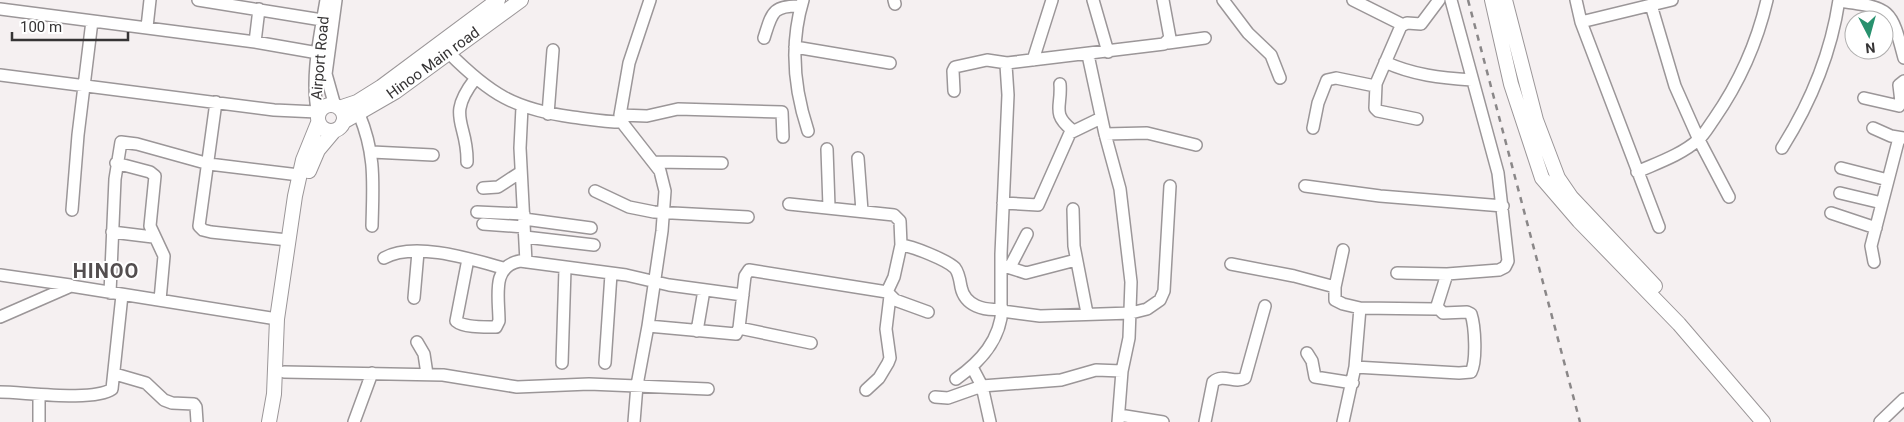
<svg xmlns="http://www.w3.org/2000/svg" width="1904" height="422" font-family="Roboto,sans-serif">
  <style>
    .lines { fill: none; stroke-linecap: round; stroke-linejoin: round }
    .minor-casing { stroke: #9b9698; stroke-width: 14 }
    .major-casing { stroke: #9b9698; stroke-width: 16 }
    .minor { stroke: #fff; stroke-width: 11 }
    .major { stroke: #fff; stroke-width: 14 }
    .rail { stroke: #8a8788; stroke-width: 2.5; stroke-dasharray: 6 6; stroke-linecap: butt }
    .labels { text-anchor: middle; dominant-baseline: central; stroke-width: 4; stroke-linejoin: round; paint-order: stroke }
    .street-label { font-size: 15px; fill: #363435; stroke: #fff }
    .district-label { font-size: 20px; font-weight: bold; letter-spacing: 1px; fill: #534e4f; stroke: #fff }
  </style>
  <rect width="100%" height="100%" fill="#f5f0f1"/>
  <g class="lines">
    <!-- minor casing -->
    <g class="minor-casing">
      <path id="minor" d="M198,0L322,20
        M803,0C790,43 794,89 808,131
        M894,0L895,4
        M1093,0L1108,52
        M1223,0L1248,33L1271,55L1280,78
        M1353,0L1403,25
        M1576,0L1581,22L1659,227
        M1839,1C1891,8 1891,8 1904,58
        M1651,5L1675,86L1699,140L1729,197
        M0,9L255,42L318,53
        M1581,22L1672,0
        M147,27L150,0
        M764,38C772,13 772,5 801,6
        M255,42L259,9
        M1168,43L1205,38
        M795,47L890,63
        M449,53C490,94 514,109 572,117C588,119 605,122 622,122
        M1088,55L1105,134L1120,189L1131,282L1129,338L1122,371L1118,422
        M1033,60L1052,0
        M1385,62C1413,75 1441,78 1472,80
        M0,75L274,110L317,112
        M1060,84C1062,107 1051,113 1072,130
        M1376,85L1375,108L1378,111L1417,119
        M954,91L953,71L955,67L987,60L1007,63
        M1864,98L1899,106L1901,102L1899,85L1904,81
        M216,102L199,226L203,230L211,232L288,240
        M335,106L326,74L336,0
        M522,107L520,148L526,262
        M359,114C376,155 373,183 372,226
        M548,114L553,50
        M318,115C310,78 320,36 326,0
        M620,115L647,116L678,109L782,112L783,137
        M1313,128L1318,103L1327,80L1336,78L1375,86L1401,26L1407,23L1421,24L1439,0
        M1873,128L1891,136L1904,138
        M1105,134L1147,133L1196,145
        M1782,148C1811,102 1831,54 1839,0
        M827,149L829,207
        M372,152L433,155
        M858,158L862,211
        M467,162C468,122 445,118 475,79
        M654,162L722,163
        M116,163L150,172L155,176L150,226L164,256L160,300
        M1841,168L1888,180
        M1637,172C1657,163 1681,155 1698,140C1704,135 1709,126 1714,119C1739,83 1757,43 1767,0
        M1305,186L1380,196L1503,206
        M483,188L498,187L521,172
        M595,191L629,207L654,212L748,217
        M1840,193L1882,203
        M1003,203L1038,205L1070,133L1101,118
        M789,204L894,215L900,221L901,245
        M1073,209L1074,246L1087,313
        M72,210L78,135L92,21
        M477,212L524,214
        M1831,213L1876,228
        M524,219L591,228
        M483,224L524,227
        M112,232L153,237
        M525,237L594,245
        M1343,250L1335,287V300L1343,304L1360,308
        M384,258C414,241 471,259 503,268
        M468,259L456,321C464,328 485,327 496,327L499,321C499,297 491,266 520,261L626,275L669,285L743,295
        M1874,262L1871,246L1899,138
        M1231,264L1294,276L1335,287
        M1001,265L1026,273L1076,260
        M1010,267L1027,234
        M1397,273L1447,274
        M0,275L70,285
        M887,292L895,300L928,312
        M110,293L115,179L121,142L137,144L209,164L299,175
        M414,298L418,252
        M1002,311L1040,316L1131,313L1147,309L1160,300L1164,291L1170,186
        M0,317L71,286L277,319
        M648,326L736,334L739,328L745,276L749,270L887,292L894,277L901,245C912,246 947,260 955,268C959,273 960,281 961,287C965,306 984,311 1001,309V254L1008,95L1006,65L1007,63L1164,44L1170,38L1163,0
        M739,328L811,343
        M697,331L704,290
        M417,342L424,354L427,374
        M1307,353L1312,361L1315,377L1353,383
        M562,363L565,269
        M605,363L611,274
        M972,367L982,386L990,422
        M1355,367L1459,373L1471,372C1477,361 1475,326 1471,314L1467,312L1443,313L1438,308
        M284,372L443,375L517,387L589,384L708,389
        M115,374L146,383L164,400L172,403L194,404L196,407L197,422
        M956,379C980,362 1001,340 1002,308
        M866,390L879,378L888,363L890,358L886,329L890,296
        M0,392C24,392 94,402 112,389L122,295
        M935,397L948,398L982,386L1061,380L1096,370L1122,371
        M1119,415L1163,422
        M39,422V395
        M354,422L372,373
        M634,422L637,385L648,326L662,231L665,191L660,171L624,125L620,115L629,63L650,0
        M1205,422L1213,382C1223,373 1235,384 1245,378L1265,306
        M1343,422L1355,367L1360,308L1436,309L1447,274L1499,270L1505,267L1508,261L1498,173L1451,0
        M1880,422L1904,399"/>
    </g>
    <!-- major casing -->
    <g class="major-casing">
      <path id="major" d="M1492,0L1511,84L1542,178L1579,221L1679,324L1763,422
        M1505,0L1536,120L1558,178L1571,197L1655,286
        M318 118a13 13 0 1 1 26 0a13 13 0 1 1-26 0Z
        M339,108L357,102L381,87L498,0
        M343,122L395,92L521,0
        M309,171L318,150L334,131
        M269,422L274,394L277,319L295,196L303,160L318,123"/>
    </g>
    <!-- minor -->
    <use href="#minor" class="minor"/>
    <!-- major -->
    <use href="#major" class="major"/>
    <!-- rail -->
    <path class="rail" d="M1468,0L1580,422"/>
  </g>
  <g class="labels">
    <!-- street labels -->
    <g class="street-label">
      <text transform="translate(320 58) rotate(-85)">Airport Road</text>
      <text transform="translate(433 63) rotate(-36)">Hinoo Main road</text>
    </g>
    <!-- district labels -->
    <g class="district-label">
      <text x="106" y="271">HINOO</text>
    </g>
  </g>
  <!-- north arrow -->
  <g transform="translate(1869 35) rotate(174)"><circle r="24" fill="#ffffff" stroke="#afaeae"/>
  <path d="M0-4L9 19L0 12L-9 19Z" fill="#28916e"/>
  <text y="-8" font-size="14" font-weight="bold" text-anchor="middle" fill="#363435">N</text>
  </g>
  <!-- scale -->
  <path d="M12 32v8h116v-8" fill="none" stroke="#363435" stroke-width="2.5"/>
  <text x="20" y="32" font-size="15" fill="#363435" stroke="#ffffff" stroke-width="4" paint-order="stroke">100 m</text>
</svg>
